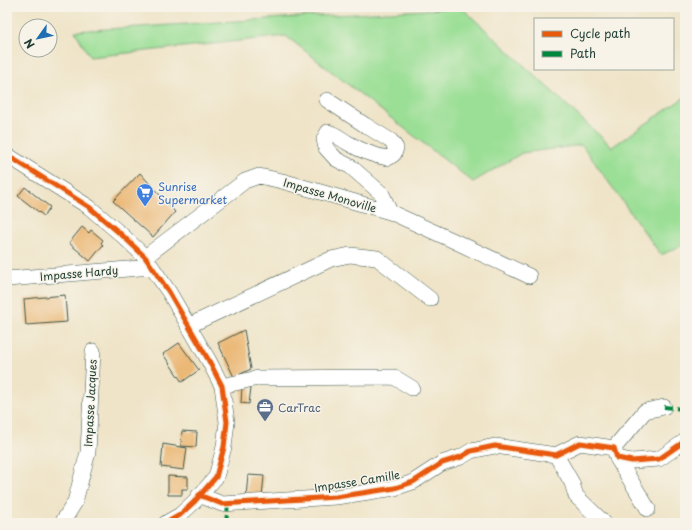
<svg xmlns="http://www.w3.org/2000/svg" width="692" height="530" font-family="'Playpen Sans',sans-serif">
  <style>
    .green { fill: #9bdf96; stroke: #5d8e65 }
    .building { fill: #ebb774 }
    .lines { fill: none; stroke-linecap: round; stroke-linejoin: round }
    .minor-casing { stroke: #3e564a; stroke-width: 16 }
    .minor { stroke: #fff; stroke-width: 15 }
    .quiet { stroke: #00873e; stroke-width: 4; stroke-dasharray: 8 4; stroke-linecap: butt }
    .cycleway-casing { stroke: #f7f3e8; stroke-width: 8 }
    .cycleway { stroke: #e8590c; stroke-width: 5 }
    .labels { text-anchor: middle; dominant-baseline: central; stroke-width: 3; stroke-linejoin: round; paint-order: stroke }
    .shop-label { font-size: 11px; fill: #366cbe; stroke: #f7f3e8; text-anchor: start }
    .street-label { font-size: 11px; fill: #1f3d34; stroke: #f7f3e8 }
    .service-label { font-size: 11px; fill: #4e5e75; stroke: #f7f3e8; text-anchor: start }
  </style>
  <rect width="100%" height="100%" fill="#f7f3e8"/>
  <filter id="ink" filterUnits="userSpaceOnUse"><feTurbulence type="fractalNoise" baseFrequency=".025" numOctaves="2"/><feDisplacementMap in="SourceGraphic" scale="8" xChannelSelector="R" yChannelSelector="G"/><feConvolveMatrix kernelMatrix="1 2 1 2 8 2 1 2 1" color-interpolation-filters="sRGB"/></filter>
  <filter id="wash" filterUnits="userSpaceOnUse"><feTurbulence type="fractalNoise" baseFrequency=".012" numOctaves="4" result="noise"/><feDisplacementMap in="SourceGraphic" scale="16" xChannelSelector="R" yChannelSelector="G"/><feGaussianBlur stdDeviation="0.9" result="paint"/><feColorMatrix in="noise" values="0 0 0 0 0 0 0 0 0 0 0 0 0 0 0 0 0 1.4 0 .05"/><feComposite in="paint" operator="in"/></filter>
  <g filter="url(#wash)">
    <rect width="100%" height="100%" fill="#efe4c8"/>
    <!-- green -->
    <path class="green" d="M462,8L612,147L685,97V244L661,255L582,145L522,153L473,182L286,36L90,57L75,31L299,17Z"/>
    <g id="blocks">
      <!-- building -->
      <path class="building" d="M140,173L175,212L153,237L113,201Z
        M25,187L50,207L44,216L18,196Z
        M82,227L89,233L91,230L103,240L101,243L103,245L90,261L69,243Z
        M65,295L67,322L26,325L24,299Z
        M244,330L251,369L234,377L218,343Z
        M179,343L199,370L182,382L163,354Z
        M242,386L251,387L249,404L241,403Z
        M182,431L197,432L196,447L181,446Z
        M163,444L187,448L184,470L161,467Z
        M248,475L264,476L262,498L246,497Z
        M168,476L188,477V489H182V495H168Z"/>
    </g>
  </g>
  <g filter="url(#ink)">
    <use href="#blocks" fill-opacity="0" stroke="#3e564a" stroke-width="1"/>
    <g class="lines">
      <!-- minor casing -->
      <g class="minor-casing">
        <path id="minor" d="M327,100L365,125L391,141L396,148L394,154L388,158C374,156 360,150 348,143C341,139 336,134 328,132L324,139L326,148L336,159L351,167L382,194L390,212
          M7,155L89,207L123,236L145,257L169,292L209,361L222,386L227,422L224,447L216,477L194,502L180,515L166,523
          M145,257L245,181L259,176L282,181L390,212L452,240L529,276
          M7,279L152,267
          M188,326L331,259L350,255L377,258L430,299
          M222,386L258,378L394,377L412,388
          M614,448L645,411L664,407
          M556,455L572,483L576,496L604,523
          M617,458L648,509
          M199,495L222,504L336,497L395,488L413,482L442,463L461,457L471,451L495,446L556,455L580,443L614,448L617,458L632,461L659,459L685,441
          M62,523L75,502L88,452L93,351"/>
      </g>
      <!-- minor -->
      <use href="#minor" class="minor"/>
      <!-- quiet -->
      <path class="quiet" d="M664,407L685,409
        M226,523L228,504"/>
      <!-- cycleway casing -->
      <g class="cycleway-casing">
        <path id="cycleway" d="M7,155L89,207L123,236L145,257L169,292L209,361L222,386L227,422L224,447L216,477L194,502L180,515L166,523
          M199,495L222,504L336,497L395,488L413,482L442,463L461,457L471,451L495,446L556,455L580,443L614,448L617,458L632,461L659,459L685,441"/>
      </g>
      <!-- cycleway -->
      <use href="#cycleway" class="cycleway"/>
    </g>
  </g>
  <!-- icons -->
  <defs>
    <g id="supermarket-pin" transform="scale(0.9)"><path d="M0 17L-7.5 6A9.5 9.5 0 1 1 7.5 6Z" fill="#3f7fe0" stroke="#f7f3e8"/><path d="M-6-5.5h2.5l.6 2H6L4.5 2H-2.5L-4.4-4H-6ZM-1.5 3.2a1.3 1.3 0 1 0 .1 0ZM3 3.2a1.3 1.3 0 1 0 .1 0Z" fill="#fff"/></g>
    <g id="office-pin" transform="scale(0.9)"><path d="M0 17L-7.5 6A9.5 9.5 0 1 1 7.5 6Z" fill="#5c6f8a" stroke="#f7f3e8"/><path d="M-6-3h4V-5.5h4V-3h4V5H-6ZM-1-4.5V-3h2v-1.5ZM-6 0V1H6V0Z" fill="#fff"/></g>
  </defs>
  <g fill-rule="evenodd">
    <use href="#supermarket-pin" x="145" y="192"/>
    <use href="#office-pin" x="265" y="407"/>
  </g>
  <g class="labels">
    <!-- shop labels -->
    <g class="shop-label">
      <text x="158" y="186">Sunrise<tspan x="158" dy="13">Supermarket</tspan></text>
    </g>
    <!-- street labels -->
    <g class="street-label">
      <text transform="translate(330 195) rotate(16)">Impasse Monoville</text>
      <text transform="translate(79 273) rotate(-5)">Impasse Hardy</text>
      <text transform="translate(90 403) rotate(-87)">Impasse Jacques</text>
      <text transform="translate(357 481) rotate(-9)">Impasse Camille</text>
    </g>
    <!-- service labels -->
    <g class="service-label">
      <text x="278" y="407">CarTrac</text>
    </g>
  </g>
  <!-- margin -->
  <rect width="692" height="530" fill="none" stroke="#f7f3e8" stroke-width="24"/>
  <!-- legend -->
  <rect x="534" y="18" width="140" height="52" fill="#f7f3e8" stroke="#a1aaa0"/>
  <rect x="542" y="31" width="20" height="6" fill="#e8590c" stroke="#a1aaa0"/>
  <text x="570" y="38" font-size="12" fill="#1f3d34">Cycle path</text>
  <rect x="542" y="51" width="20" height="6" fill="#00873e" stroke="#a1aaa0"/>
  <text x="570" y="58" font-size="12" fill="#1f3d34">Path</text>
  <!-- north arrow -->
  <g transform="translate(38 38) rotate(237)"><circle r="19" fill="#f7f3e8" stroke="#a1aaa0"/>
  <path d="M0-3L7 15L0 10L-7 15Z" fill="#1f6fb2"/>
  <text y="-6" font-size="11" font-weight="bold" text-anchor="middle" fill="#1f3d34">N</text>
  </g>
</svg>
